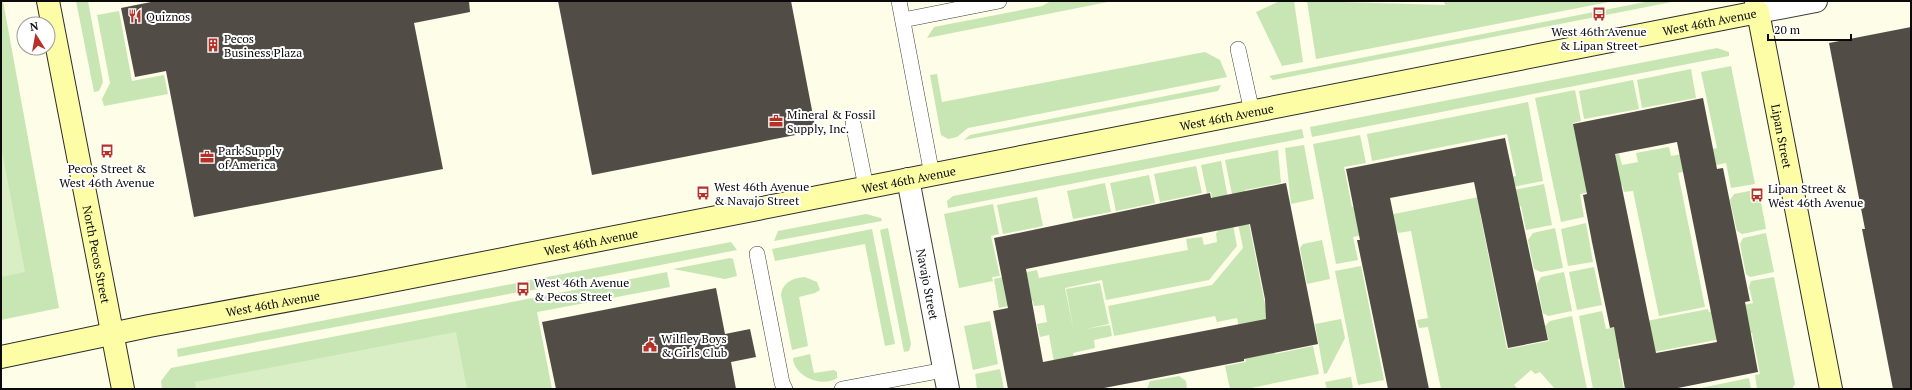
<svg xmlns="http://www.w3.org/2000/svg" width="1912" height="390" font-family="'PT Serif',serif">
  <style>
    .green { fill: #c7e6b3 }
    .pitch { fill: #daeec5 }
    .building { fill: #524c47; fill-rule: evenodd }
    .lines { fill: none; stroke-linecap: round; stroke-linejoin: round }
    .lane-casing { stroke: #3d3d3d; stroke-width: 16 }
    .street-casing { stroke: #3d3d3d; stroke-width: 24 }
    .secondary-casing { stroke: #2c2c2c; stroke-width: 24 }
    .lane { stroke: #fff; stroke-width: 15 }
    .street { stroke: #fff; stroke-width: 22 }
    .secondary { stroke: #fcfda4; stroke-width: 22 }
    .labels { text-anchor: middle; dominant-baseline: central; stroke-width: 4; stroke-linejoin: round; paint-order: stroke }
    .poi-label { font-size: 12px; fill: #0a0a0a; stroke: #fff; text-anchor: start }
    .street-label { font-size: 12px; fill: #0a0a0a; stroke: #fff }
  </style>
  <rect width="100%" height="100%" fill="#fefde7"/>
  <!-- green -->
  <path class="green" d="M1,1H3L59,308L1,320Z
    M76,1H88L103,82L99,91L94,92Z
    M1051,1H1113L927,38L934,27L1042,6Z
    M1280,1H1294L1303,62L1282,66L1256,12Z
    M1307,1L1445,5L1444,1H1614L1316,59Z
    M1650,1H1677L1273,80L1269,76Z
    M119,11L132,81L164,75L168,94L104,106L102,99L110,83L97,15Z
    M1717,48L1729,52V56L1312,137L1310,127Z
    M1205,52L1220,60L1227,77L968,128L957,137L948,139L941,135L930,75L937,74L942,102Z
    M1731,66L1755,184L1731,188L1726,163L1678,173L1705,307L1659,316L1633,191L1624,192L1622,185L1580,194L1584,217L1561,222L1535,98L1575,90L1581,121L1573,123L1581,160L1619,154L1622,165L1638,162L1636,153L1669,147L1671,156L1717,148L1701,72Z
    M1691,69L1696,98L1642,108L1637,80Z
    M1633,80L1639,109L1584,119L1579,91Z
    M1221,85L1218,91L964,140L970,135Z
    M1528,102L1543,181L1497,190L1495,180L1516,176L1507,134L1372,161L1367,134Z
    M1302,129L1304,138L948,208L947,201L953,196Z
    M1360,135L1366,163L1344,167L1352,207L1374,203L1384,216L1544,184L1552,225L1526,230L1521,206L1480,214L1507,349L1549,341L1545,326L1550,321L1572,316L1587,389H1555L1540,372L1535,374L1531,370L1514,385L1518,389H1441L1428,327L1419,328L1417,320L1428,318L1411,231L1398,233L1396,228L1353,237L1358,260L1336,264L1313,144Z
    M1304,145L1314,199L1291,204L1285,148Z
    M1278,150L1281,183L1245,190L1252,223L1249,224L1275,354L1313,346L1319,374L1246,389H1230L1225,366L1246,362L1237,318L1217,322L1215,316L1114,336L1108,306L1212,285L1243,248L1225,160Z
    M1221,161L1237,246L1209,280L1106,300L1102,280L1065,288L1074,332L1066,289L1100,283L1109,324L1085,329L1110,325L1112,336L1094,340L1095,348L1073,353L1080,389L1057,378L1049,335L1040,337L1037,324L1047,322L1044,305L1034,306L1033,301L999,308L994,279L1037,270L1039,278L1188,250L1186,239L1202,237L1204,245L1217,242L1216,233L1218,232L1211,192L1207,193L1201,165Z
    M1196,166L1202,193L1160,202L1154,174Z
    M1149,175L1155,203L1116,211L1110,183Z
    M1105,183L1111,212L1073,219L1067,191Z
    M1754,190L1756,198L1760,197L1766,229L1742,234L1737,231L1730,200L1734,194Z
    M1037,197L1043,226L1003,234L997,205Z
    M993,204L999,234L991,236L1000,276L992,277L993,281L959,288L944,214Z
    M866,214L881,218L882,221L774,241L778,231Z
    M1586,223L1593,262L1568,266L1561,229Z
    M888,228L911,344L909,351L904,352L880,230Z
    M1555,228L1563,268L1541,272L1534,269L1528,240L1533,233Z
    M872,229L895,344L885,346L865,244L775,261L772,249Z
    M1766,233L1774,272L1750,277L1746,274L1740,244L1743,238Z
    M1322,240L1330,279L1307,284L1300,248L1303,244Z
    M731,242L737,250L528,291L526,281Z
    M730,258L733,259L737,276L725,279L673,269Z
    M1361,266L1384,380L1358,385L1335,271Z
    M1594,267L1602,305L1577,310L1569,272Z
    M667,272L670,287L537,312L552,389H162L161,381L171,368Z
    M1564,272L1572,311L1548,316L1543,313L1537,284L1541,277Z
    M805,277L817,282L820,290L815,293L799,297L808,346L792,350L781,295C783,282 793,278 805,277Z
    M1774,277L1795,384L1792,389H1757L1755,375L1760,374L1752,333L1618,359L1624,389H1593L1579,316L1602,311L1606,329L1708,309L1709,312L1753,303L1749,287L1751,281Z
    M517,283L519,292L178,357L177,349Z
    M1341,319L1345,338L1327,373L1324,374L1315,324Z
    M990,321L998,364L973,370L964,326Z
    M810,354L814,373L834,370L837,372V378C823,388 794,377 793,358Z
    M1000,369L1004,389H977L975,374Z
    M1179,376L1186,381L1187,389H1147L1150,381Z
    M1351,377L1353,389H1327L1325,382Z
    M1749,378L1751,389H1700L1701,388Z"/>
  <!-- pitch -->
  <path class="pitch" d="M1,146L25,272L1,277Z
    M456,332L467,389H196L195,382Z"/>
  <!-- building -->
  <path class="building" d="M156,1H469L470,12L414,23L443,169L194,217L166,71L135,77L121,8Z
    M558,1H791L816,131L592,175Z
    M1911,27V389H1893L1862,229H1865L1829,43Z
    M1703,98L1717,169L1723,168L1750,301L1745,302L1758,372L1673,389H1625L1614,327L1610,328L1592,242L1583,195L1587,194L1573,124ZM1677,142L1717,342L1656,353L1615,154Z
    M1505,138L1548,340L1508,348L1474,182L1390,198L1429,389H1388L1357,240H1360L1346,169Z
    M1286,183L1318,344L1244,359V361L1099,389H1008L993,311L1008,308L994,238L1210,193L1211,198ZM1250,224L1265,299L1266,319L1043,362L1026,269Z
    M716,288L725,334L750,329L756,357L731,362L736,389H556L542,322Z"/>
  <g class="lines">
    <!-- lane casing -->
    <g class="lane-casing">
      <path id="lane" d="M899,1L932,175
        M903,20L999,1
        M1238,49L1252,112
        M853,123L866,187
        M757,254L782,383L785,389
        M842,389L944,370"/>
    </g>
    <!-- street casing -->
    <g class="street-casing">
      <g id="street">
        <path d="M1756,1L1758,12L1816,1"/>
        <path id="s1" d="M908,179L948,389"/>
      </g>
    </g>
    <!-- secondary casing -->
    <g class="secondary-casing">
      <g id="secondary">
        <path id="s2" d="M48,1L123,389"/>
        <path id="s3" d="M1,357L149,326L361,287L1758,12L1831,389"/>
      </g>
    </g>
    <!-- lane -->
    <use href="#lane" class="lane"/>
    <!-- street -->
    <use href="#street" class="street"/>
    <!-- secondary -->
    <use href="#secondary" class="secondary"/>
  </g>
  <!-- icons -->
  <defs>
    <g id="bus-bare" transform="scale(1.08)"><path d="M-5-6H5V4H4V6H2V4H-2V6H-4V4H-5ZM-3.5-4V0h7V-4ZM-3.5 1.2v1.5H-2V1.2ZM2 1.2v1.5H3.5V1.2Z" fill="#b43227" stroke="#fff" stroke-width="2.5" paint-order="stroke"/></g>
    <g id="restaurant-bare" transform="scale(1.08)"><path d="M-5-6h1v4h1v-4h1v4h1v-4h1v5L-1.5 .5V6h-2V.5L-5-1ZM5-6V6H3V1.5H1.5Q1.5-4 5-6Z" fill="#b43227" stroke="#fff" stroke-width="2.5" paint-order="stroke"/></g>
    <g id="building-bare" transform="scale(1.08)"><path d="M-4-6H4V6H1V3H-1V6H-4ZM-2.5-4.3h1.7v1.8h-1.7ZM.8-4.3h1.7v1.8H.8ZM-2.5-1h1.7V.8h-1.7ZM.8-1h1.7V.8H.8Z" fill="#b43227" stroke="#fff" stroke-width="2.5" paint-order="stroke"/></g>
    <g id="office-bare" transform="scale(1.08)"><path d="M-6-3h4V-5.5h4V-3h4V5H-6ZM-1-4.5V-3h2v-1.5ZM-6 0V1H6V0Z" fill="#b43227" stroke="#fff" stroke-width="2.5" paint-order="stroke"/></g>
    <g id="civic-bare" transform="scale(1.08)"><path d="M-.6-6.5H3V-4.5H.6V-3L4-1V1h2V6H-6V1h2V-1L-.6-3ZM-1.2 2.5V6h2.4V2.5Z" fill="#b43227" stroke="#fff" stroke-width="2.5" paint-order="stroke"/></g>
  </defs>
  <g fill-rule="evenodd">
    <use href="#bus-bare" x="1599" y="14"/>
    <use href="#restaurant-bare" x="135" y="16"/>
    <use href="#building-bare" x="213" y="45"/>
    <use href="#office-bare" x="776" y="121"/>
    <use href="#bus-bare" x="107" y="151"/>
    <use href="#office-bare" x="207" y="157"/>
    <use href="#bus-bare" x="703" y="193"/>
    <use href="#bus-bare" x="1757" y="195"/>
    <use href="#bus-bare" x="523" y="289"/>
    <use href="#civic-bare" x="650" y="345"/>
  </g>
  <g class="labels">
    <!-- poi labels -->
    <g class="poi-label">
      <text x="146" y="16">Quiznos</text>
      <text x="1599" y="31" text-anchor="middle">West 46th Avenue<tspan x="1599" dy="14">&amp; Lipan Street</tspan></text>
      <text x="224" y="38">Pecos<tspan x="224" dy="14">Business Plaza</tspan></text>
      <text x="787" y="114">Mineral &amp; Fossil<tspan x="787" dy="14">Supply, Inc.</tspan></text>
      <text x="218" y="150">Park Supply<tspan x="218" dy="14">of America</tspan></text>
      <text x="107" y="168" text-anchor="middle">Pecos Street &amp;<tspan x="107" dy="14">West 46th Avenue</tspan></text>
      <text x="714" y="186">West 46th Avenue<tspan x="714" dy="14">&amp; Navajo Street</tspan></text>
      <text x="1768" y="188">Lipan Street &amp;<tspan x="1768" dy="14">West 46th Avenue</tspan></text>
      <text x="534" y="282">West 46th Avenue<tspan x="534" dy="14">&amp; Pecos Street</tspan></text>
      <text x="661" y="338">Wilfley Boys<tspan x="661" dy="14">&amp; Girls Club</tspan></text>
    </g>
    <!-- street labels -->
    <g class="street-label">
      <text stroke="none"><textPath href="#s3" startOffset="1741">West 46th Avenue</textPath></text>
      <text stroke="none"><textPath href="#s3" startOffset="1249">West 46th Avenue</textPath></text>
      <text stroke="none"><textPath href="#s3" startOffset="1917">Lipan Street</textPath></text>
      <text stroke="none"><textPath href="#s3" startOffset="925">West 46th Avenue</textPath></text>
      <text stroke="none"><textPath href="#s3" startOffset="601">West 46th Avenue</textPath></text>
      <text stroke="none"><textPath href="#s2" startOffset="258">North Pecos Street</textPath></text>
      <text stroke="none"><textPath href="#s1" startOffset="107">Navajo Street</textPath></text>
      <text stroke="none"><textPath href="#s3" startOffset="277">West 46th Avenue</textPath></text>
    </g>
  </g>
  <!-- border -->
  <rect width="1912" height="390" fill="none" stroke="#0a0a0a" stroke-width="4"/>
  <!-- north arrow -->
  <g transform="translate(36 36) rotate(349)"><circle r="19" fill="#ffffff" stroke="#9d9d9d"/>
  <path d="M0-3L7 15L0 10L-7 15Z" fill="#b43227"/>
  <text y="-6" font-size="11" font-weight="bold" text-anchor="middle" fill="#0a0a0a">N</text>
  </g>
  <!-- scale -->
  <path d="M1768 34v6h83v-6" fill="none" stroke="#0a0a0a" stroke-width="2"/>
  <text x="1774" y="34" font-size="12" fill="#0a0a0a" stroke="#ffffff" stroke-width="3" paint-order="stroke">20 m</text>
</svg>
